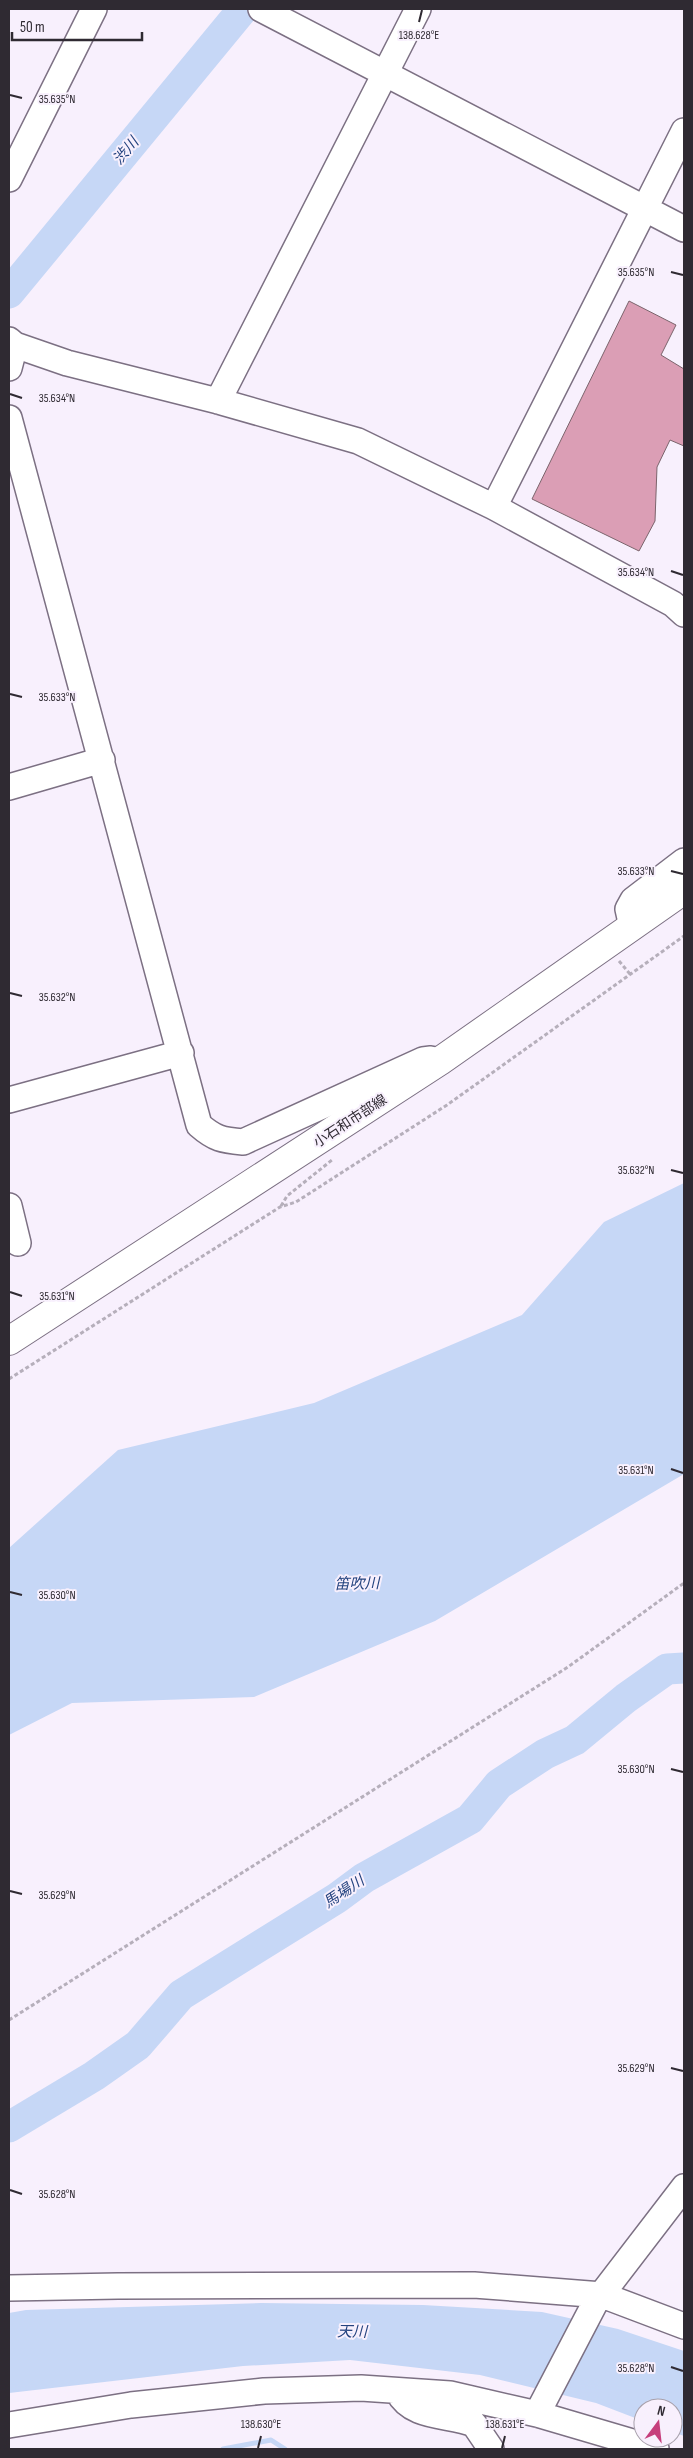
<svg xmlns="http://www.w3.org/2000/svg" width="693" height="2458" font-family="'Sofia Sans Condensed','Noto Sans JP',sans-serif">
  <style>
    .water { fill: #c6d7f6 }
    .lines { fill: none; stroke-linecap: round; stroke-linejoin: round }
    .stream { stroke: #c6d7f6; stroke-width: 5 }
    .river { stroke: #c6d7f6; stroke-width: 31 }
    .building { fill: #db9eb5; stroke: #7b646c }
    .minor-casing { stroke: #7c7083; stroke-width: 28 }
    .major-casing { stroke: #7c7083; stroke-width: 30 }
    .path { stroke: #b6afbb; stroke-width: 3; stroke-dasharray: 4 2.5; stroke-linecap: butt }
    .minor { stroke: #fff; stroke-width: 25 }
    .major { stroke: #fff; stroke-width: 28 }
    .ticks { fill: none; stroke: #2f2a32; stroke-width: 2 }
    .labels { text-anchor: middle; dominant-baseline: central; stroke-width: 4; stroke-linejoin: round; paint-order: stroke }
    .street-label { font-size: 14px; fill: #2f2a32; stroke: #f8f0fd }
    .water-label { font-size: 15px; font-style: italic; fill: #24437f; stroke: #f8f0fd }
    .ticks-label { font-size: 12px; text-anchor: middle; fill: #2f2a32; stroke: #f8f0fd; stroke-width: 4; stroke-linejoin: round; paint-order: stroke }
  </style>
  <rect width="100%" height="100%" fill="#f8f0fd"/>
  <!-- water -->
  <path class="water" d="M684,1183V1474L435,1621L254,1697L72,1703L9,1735V1548L118,1450L314,1403L522,1315L604,1222Z
    M261,2303L423,2305L542,2312L618,2329L684,2351V2436L673,2432V2408H643V2421L596,2403L480,2375L350,2360L243,2366L9,2393V2313L26,2310Z"/>
  <g class="lines">
    <!-- stream -->
    <path class="stream" d="M223,2449L271,2440L285,2449"/>
    <!-- river -->
    <path class="river" d="M9,293L243,9
      M9,2127L94,2076L138,2045L181,1995L337,1898L364,1878L470,1819L499,1784L545,1754L575,1740L626,1698L667,1669L684,1668"/>
  </g>
  <!-- building -->
  <path class="building" d="M629,301L676,325L661,355L684,369V446L670,440L657,467L655,521L639,551L532,499Z"/>
  <g class="lines">
    <!-- minor casing -->
    <g class="minor-casing">
      <path id="minor" d="M261,9L684,229
        M9,179L94,9
        M9,340L15,345L67,363L218,401L358,441L494,507L673,604L684,614
        M9,368L15,345
        M218,401L418,9
        M9,418L199,1125C215,1139 222,1140 243,1142L423,1060L431,1059
        M494,507L684,131
        M9,787L102,760
        M632,927L628,909L633,900L684,861
        M9,1100L181,1053
        M9,1206L18,1243
        M9,2288L118,2286L474,2285L602,2295L684,2326
        M398,2392C412,2419 449,2414 474,2424L491,2449
        M537,2414L595,2303L684,2187
        M9,2425L131,2405L264,2391L361,2388L450,2394L537,2414L656,2449"/>
    </g>
    <!-- major casing -->
    <g class="major-casing">
      <path id="major" d="M9,1341L440,1061L684,890"/>
    </g>
    <!-- path -->
    <path class="path" d="M619,961L630,974
      M281,1206L287,1196L332,1160
      M9,1379L280,1207L296,1202L447,1105L684,936
      M9,2020L568,1667L684,1583"/>
    <!-- minor -->
    <use href="#minor" class="minor"/>
    <!-- major -->
    <use href="#major" class="major"/>
  </g>
  <!-- ticks -->
  <path class="ticks" d="M419,22L422,10M10,95L22,98M671,272L683,275M10,394L22,398M671,571L683,575M10,694L22,697M671,871L683,874M10,993L22,996M671,1170L683,1173M10,1292L22,1296M671,1469L683,1473M10,1592L22,1595M671,1769L683,1772M10,1891L22,1894M671,2068L683,2071M10,2190L22,2194M671,2367L683,2371M258,2448L261,2436M502,2448L505,2436"/>
  <g class="labels">
    <!-- street labels -->
    <g class="street-label">
      <text transform="translate(350 1121) rotate(-33)">小石和市部線</text>
    </g>
    <!-- water labels -->
    <g class="water-label">
      <text transform="translate(126 151) rotate(-50)">渋川</text>
      <text transform="translate(357 1584) rotate(-1)">笛吹川</text>
      <text transform="translate(344 1892) rotate(-34)">馬場川</text>
      <text transform="translate(352 2332) rotate(1)">天川</text>
    </g>
  </g>
  <g class="ticks-label">
    <text x="419" y="39">138.628°E</text>
    <text x="57" y="103">35.635°N</text>
    <text x="636" y="276">35.635°N</text>
    <text x="57" y="402">35.634°N</text>
    <text x="636" y="576">35.634°N</text>
    <text x="57" y="701">35.633°N</text>
    <text x="636" y="875">35.633°N</text>
    <text x="57" y="1001">35.632°N</text>
    <text x="636" y="1174">35.632°N</text>
    <text x="57" y="1300">35.631°N</text>
    <text x="636" y="1474">35.631°N</text>
    <text x="57" y="1599">35.630°N</text>
    <text x="636" y="1773">35.630°N</text>
    <text x="57" y="1899">35.629°N</text>
    <text x="636" y="2072">35.629°N</text>
    <text x="57" y="2198">35.628°N</text>
    <text x="636" y="2372">35.628°N</text>
    <text x="261" y="2428">138.630°E</text>
    <text x="505" y="2428">138.631°E</text>
  </g>
  <!-- border -->
  <rect width="693" height="2458" fill="none" stroke="#2f2a32" stroke-width="20"/>
  <!-- north arrow -->
  <g transform="translate(658 2423) rotate(15)"><circle r="24" fill="#f8f0fd" stroke="#a8a1ac"/>
  <path d="M0-4L9 19L0 12L-9 19Z" fill="#c63f7c"/>
  <text y="-8" font-size="14" font-weight="bold" text-anchor="middle" fill="#2f2a32">N</text>
  </g>
  <!-- scale -->
  <path d="M12 32v8h130v-8" fill="none" stroke="#2f2a32" stroke-width="2.5"/>
  <text x="20" y="32" font-size="15" fill="#2f2a32" stroke="#f8f0fd" stroke-width="4" paint-order="stroke">50 m</text>
</svg>
